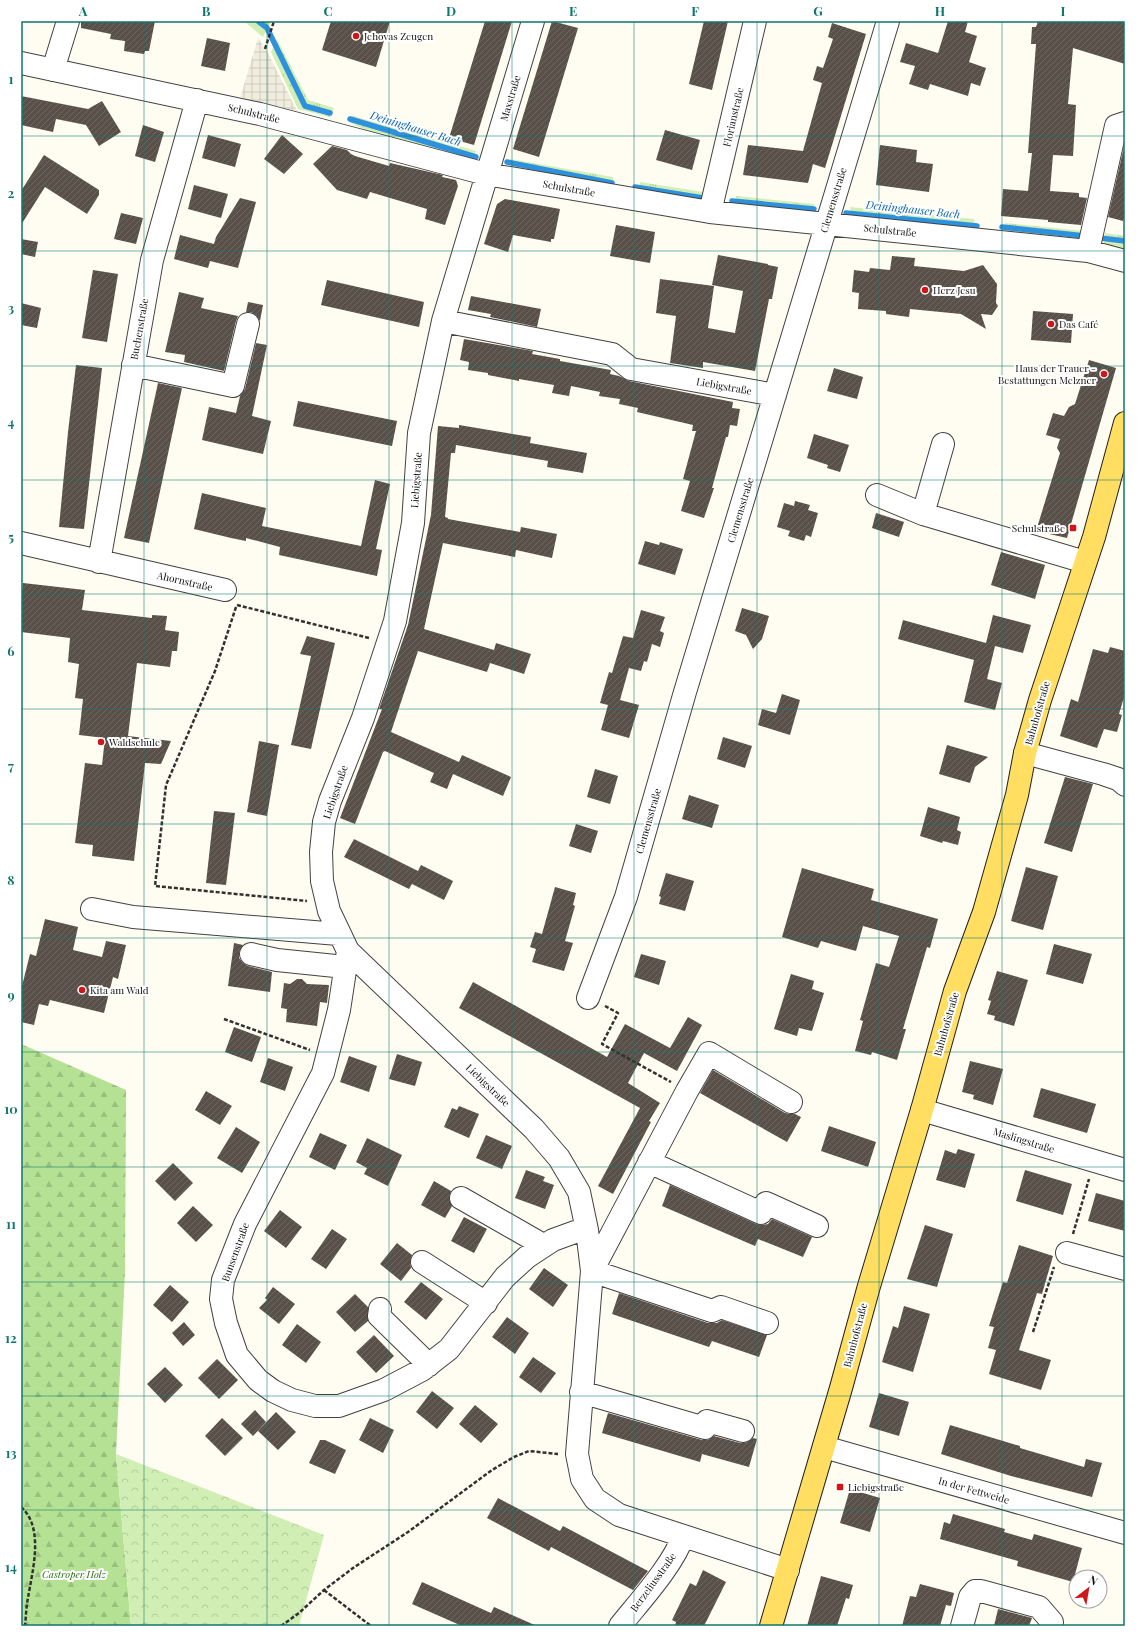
<svg xmlns="http://www.w3.org/2000/svg" width="1146" height="1647" font-family="'Playfair Display',serif">
  <style>
    .grass { fill: url(#grass-tufts) }
    .forest { fill: url(#forest-firs) }
    .park { fill: url(#park-crowns) }
    .plaza { fill: url(#plaza-grid) }
    .lines { fill: none; stroke-linecap: round; stroke-linejoin: round }
    .stream { stroke: #2d91dd; stroke-width: 5.5 }
    .building { fill: url(#building-hatch) }
    .minor-casing { stroke: #424242; stroke-width: 24 }
    .major-casing { stroke: #202020; stroke-width: 24 }
    .path { stroke: #313131; stroke-width: 2.5; stroke-dasharray: 4 2; stroke-linecap: butt }
    .minor { stroke: #fff; stroke-width: 22 }
    .major { stroke: #ffde61; stroke-width: 22 }
    .grid { fill: none; stroke: #0f766e; stroke-width: 1; stroke-opacity: 0.55 }
    .poi-dot { fill: #d01619; stroke: #fff; stroke-width: 1.5 }
    .labels { text-anchor: middle; dominant-baseline: central; stroke-width: 4; stroke-linejoin: round; paint-order: stroke }
    .poi-label { font-size: 10px; fill: #0f0f0f; stroke: #fff; text-anchor: start }
    .street-label { font-size: 10px; fill: #0f0f0f; stroke: #fff }
    .park-label { font-size: 10px; font-style: italic; fill: #266f17; stroke: #fff }
    .water-label { font-size: 11px; font-style: italic; fill: #0962b0; stroke: #fff }
    .neatline { fill: none; stroke: #0f766e; stroke-width: 1.5 }
    .grid-label { font-size: 13px; text-anchor: middle; font-weight: bold; fill: #0f766e }
  </style>
  <defs>
    <pattern id="grass-tufts" width="24" height="20" patternUnits="userSpaceOnUse"><rect width="24" height="20" fill="#d1efb5"/><path d="M3 7l-1-3M5 7V3M7 7l1-3M15 17l-1-3M17 17v-4M19 17l1-3" fill="none" stroke="#b2cc9a"/></pattern>
    <pattern id="forest-firs" width="22" height="20" patternUnits="userSpaceOnUse"><rect width="22" height="20" fill="#b4e193"/><path d="M5 1l3.5 6h-7zM16 11l3.5 6h-7z" fill="#9ac07e"/></pattern>
    <pattern id="park-crowns" width="20" height="18" patternUnits="userSpaceOnUse"><rect width="20" height="18" fill="#d1efb5"/><path d="M2 6a3 3 0 1 1 6 0M12 15a3 3 0 1 1 6 0" fill="none" stroke="#b2cc9a"/></pattern>
    <pattern id="plaza-grid" width="8" height="8" patternUnits="userSpaceOnUse"><rect width="8" height="8" fill="#f1edde"/><path d="M0 4h8M4 0v8" fill="none" stroke="#cdcabd"/></pattern>
    <pattern id="building-hatch" width="6" height="6" patternUnits="userSpaceOnUse"><rect width="6" height="6" fill="#59504a"/><path d="M-1 1l2-2M0 6l6-6M5 7l2-2" fill="none" stroke="#6c6560"/></pattern>
  </defs>
  <rect width="100%" height="100%" fill="#fffdf1"/>
  <!-- grass -->
  <path class="grass" d="M244,21H270L271,22L263,37Z
    M277,39L308,100L334,108L330,117L298,109L271,52Z
    M353,116L476,151L474,159L367,131L349,122Z
    M510,159L613,177V188L521,172L510,165Z
    M640,182L703,192L701,200L639,192Z
    M736,196L814,204V210L748,209L736,204Z
    M850,207L974,219L975,230L852,216Z
    M1005,223L1084,231L1083,240L1005,233Z
    M1105,233L1125,236V250L1104,244Z"/>
  <!-- forest -->
  <path class="forest" d="M21,1044L126,1090L125,1271L116,1454L131,1626H21Z"/>
  <!-- park -->
  <path class="park" d="M116,1454L324,1535L299,1626H131Z"/>
  <!-- plaza -->
  <path class="plaza" d="M258,38L268,53L297,111L240,98Z"/>
  <g class="lines">
    <!-- stream -->
    <path class="stream" d="M258,21L267,28L305,106L330,113
      M350,119L476,157
      M507,162L612,183
      M635,187L703,198
      M732,201L814,209
      M846,213L977,226
      M1002,227L1085,236
      M1100,238L1125,241"/>
  </g>
  <!-- building -->
  <path class="building" d="M81,21H155L149,51H145L144,54L124,51L125,41L110,39L111,34L81,28Z
    M331,21H390L376,67L322,50Z
    M485,21H512L474,145L449,138Z
    M552,21L578,28L539,157L513,149Z
    M704,21H728L712,90L689,84Z
    M948,21H968L965,32L977,36L969,62L986,68L980,86L971,83L968,96L930,84L928,90L909,84L915,66L900,62L906,43L938,53Z
    M1038,21H1125V64L1073,48L1068,104L1076,105L1073,156L1053,155L1050,191L1079,193V197L1087,198L1081,225L1048,222V220L1001,216L1003,189L1028,191L1032,153H1028L1036,44H1031L1032,27H1036Z
    M832,23L866,34L825,168L813,164L808,183L743,175L748,145L803,151L822,83L813,80L817,66L823,68L833,39L828,37Z
    M207,38L230,43L225,71L201,66Z
    M21,96L88,109L102,101L121,132L99,146L86,125L56,119L53,132L21,125Z
    M143,125L164,132L155,162L135,156Z
    M665,130L700,140L692,170L656,160Z
    M208,135L241,144L235,167L202,158Z
    M282,135L303,154L284,174L264,159Z
    M880,145L917,150L916,162L933,164L929,192L876,185Z
    M332,146L347,150L351,154L355,156L389,166L390,163L443,175L442,177L456,180L458,186L445,225L425,219L427,209L370,192L367,199L337,190L313,164Z
    M1123,151L1125,152V214L1123,221L1108,217Z
    M44,155L99,190V195L87,214L45,187L21,225V191Z
    M194,185L228,194L221,218L188,209Z
    M240,198L256,202L238,268L210,261L208,268L174,259L180,235L214,244L216,237Z
    M505,199L560,209L554,239H551V242L513,235L508,252L484,244L497,204Z
    M121,213L143,218L136,244L114,239Z
    M616,225L655,232L650,263L610,256Z
    M21,239L38,242L35,257L21,254Z
    M718,255L768,264V265L778,267L772,299H769L755,371L703,362V368L670,363L676,316L656,313L660,279L714,286L708,328L735,333L743,291L712,285Z
    M892,256L915,258L914,266L964,271L983,265L997,284L996,303L998,306L992,315L981,314L986,329L961,314L910,309L909,317L886,314V311L858,309L859,293L852,292L854,270L869,272L870,268L890,270Z
    M93,270L118,274L107,342L82,338Z
    M327,280L424,302L419,327L321,305Z
    M179,292L204,298L201,308L238,316L236,321L224,371L184,362L185,355L165,352Z
    M471,296L541,309L537,327L490,317L491,314L468,310Z
    M248,302L263,305L260,321L256,315L251,312H246Z
    M21,303L41,308L37,328L21,325Z
    M1033,311L1073,314L1071,343L1031,340Z
    M464,339L533,351L532,354L560,359V361L611,370L610,374L619,376L629,381L733,402L732,408L740,409L737,426L730,425L728,437H726L712,488H714L704,518L681,511L690,481L683,479L696,431H692L693,425L637,412L638,408L619,404L620,399L599,396L600,392L571,386L569,396L552,393L554,385L519,379V381L488,375V373L468,370L469,362L460,360Z
    M256,343L267,345L252,416L271,421L263,454L202,440L209,407L236,413L240,396L245,389Z
    M1089,360L1116,368L1067,538L1036,531L1060,453L1057,448L1060,439L1046,435L1053,413L1064,416L1069,407L1075,404Z
    M76,365L102,368L84,529L59,527L68,432Z
    M834,368L863,377L857,399L827,391Z
    M158,383L182,388L149,543L124,538Z
    M298,401L397,421L392,446L293,426Z
    M459,425L531,437L530,443L587,453L583,473L547,467L548,461L456,445L455,453H451L445,517L448,518V519L520,532L521,527L557,534L552,558L516,550L515,557L443,543L424,629L494,650L496,643L531,654L524,674L490,663L487,672L418,651L391,732L459,762L462,755L511,777L503,796L453,774L447,789L430,782L434,773L385,751L383,752L355,824L340,818L382,709H379L408,625L431,515L438,426L459,428Z
    M814,434L849,445L840,472L827,468L828,465L807,458Z
    M375,480L390,484L376,549L382,550L377,576L279,555L280,547L246,538V541L231,538L194,529L202,493L266,508L262,526L361,546Z
    M795,501L810,505L808,510L818,513L811,537L806,535L804,541L788,536L790,531L777,527L784,503L794,506Z
    M876,513L904,522L899,537L872,528Z
    M645,541L659,545L660,542L683,549L675,575L638,564Z
    M1001,552L1045,565L1035,599L991,585Z
    M23,583L85,590L82,610L152,618V615L167,616L165,630L179,632L177,651H172L170,667L137,663L128,736L171,741L161,764L145,763L134,861L92,856L93,845L75,843L85,763L102,765L105,738L79,735L83,699L75,698L79,664L68,662L70,638L21,632V601Z
    M742,608L769,616L762,639L753,649L746,635L735,631Z
    M641,610L665,617L660,631L664,633L660,647L652,644L647,662L644,661L641,671L629,668L620,700L639,705L629,738L601,730L608,705L600,703L609,672L612,673L623,636L633,638Z
    M993,615L1031,625L1023,653L995,646L987,679L1002,683L995,710L964,702L974,660L898,639L903,620L986,643Z
    M307,636L335,643L311,749L291,745L311,656L300,654Z
    M1110,647L1125,651V694L1119,714L1122,715L1117,732L1104,729L1097,748L1060,736L1071,699L1078,702L1093,649L1108,653Z
    M782,694L800,700L790,735L758,725L762,709L776,713Z
    M723,737L752,746L745,768L717,759Z
    M259,741L279,745L267,816L247,812Z
    M947,745L988,757L975,767L970,783L939,774Z
    M595,769L618,776L610,804L587,797Z
    M1065,777L1093,784L1072,852L1044,843Z
    M689,795L719,805L712,828L682,819Z
    M928,807L960,817L957,830L961,832L958,845L943,841L942,843L920,836Z
    M214,811L235,813L226,885L206,883Z
    M576,824L598,831L591,853L569,846Z
    M354,839L418,871L421,865L453,881L444,900L412,884L409,889L344,857Z
    M1026,867L1058,876L1043,930L1011,921Z
    M802,868L874,889L871,900L938,919L930,948L927,947L903,1029H906L897,1060L872,1052L871,1055L855,1051L863,1021L860,1020L876,963L889,967L899,936L863,926L856,951L821,941L818,948L782,937Z
    M666,873L694,881L685,911L659,904L661,897L659,896Z
    M555,887L576,893L573,905L575,906L565,941L573,943L564,971L532,962L536,949L530,947L535,932L542,934Z
    M45,919L78,927L73,950L102,957L106,941L126,945L118,979L113,977L104,1013L50,1000L48,1006L39,1004L34,1025L21,1022V990L30,954L36,956Z
    M234,943L243,945L239,952V958L243,963L248,966L272,972L270,992L228,986Z
    M1054,944L1092,954L1083,984L1046,974Z
    M641,954L666,961L659,985L634,977Z
    M997,971L1028,980L1014,1026L994,1020L995,1016L987,1014L991,1001L988,1000Z
    M791,974L814,981L812,989L824,993L812,1031L799,1028L797,1036L774,1029Z
    M297,979H302L307,984L329,985L327,1003L320,1002L317,1026L286,1022L287,1009L281,1008L284,983L290,984Z
    M473,982L607,1057L625,1024L670,1048L688,1017L702,1025L677,1071L644,1053L628,1083L660,1103L649,1121L651,1122L613,1194L598,1186L640,1108L459,1008Z
    M234,1027L261,1037L252,1062L225,1052Z
    M397,1054L422,1062L415,1086L389,1079Z
    M349,1056L377,1066L369,1092L340,1082Z
    M268,1058L293,1067L285,1091L260,1082Z
    M970,1061L1003,1069L993,1105L973,1099L974,1095L962,1092Z
    M713,1070L785,1113L790,1114H795L801,1117L787,1142L700,1093Z
    M1041,1088L1096,1104L1087,1133L1033,1117Z
    M206,1091L232,1106L220,1125L195,1110Z
    M459,1106L479,1114L469,1138L444,1127L452,1108L457,1110Z
    M829,1126L876,1142L868,1167L821,1151Z
    M236,1127L260,1142L242,1173L217,1158Z
    M320,1133L347,1145L335,1170L309,1157Z
    M486,1135L512,1146L502,1169L476,1158Z
    M367,1138L402,1155L388,1186L364,1174L367,1168L356,1162Z
    M958,1149L975,1154L965,1188L936,1180L945,1150L956,1154Z
    M173,1163L193,1183L175,1201L155,1181Z
    M526,1170L545,1177L543,1181L554,1185L545,1209L515,1198Z
    M1025,1170L1072,1184L1063,1215L1016,1201Z
    M434,1181L451,1191L449,1198L452,1206L445,1218L421,1205Z
    M670,1185L756,1224L762,1225L768,1224L772,1219L812,1237L803,1257L758,1239L755,1246L662,1206Z
    M1096,1193L1125,1201V1231L1088,1221Z
    M193,1206L213,1225L196,1242L177,1223Z
    M280,1210L302,1227L286,1248L264,1231Z
    M464,1217L487,1229L474,1253L451,1241Z
    M925,1225L953,1234L937,1287L907,1279Z
    M332,1229L347,1239L326,1269L311,1259Z
    M397,1243L412,1255L410,1262L411,1268L401,1281L380,1264Z
    M1019,1245L1053,1256L1042,1294L1037,1293L1019,1350L1051,1360L1041,1390L989,1374L996,1350L988,1348L994,1327L989,1326L1003,1282L1007,1283Z
    M544,1268L568,1285L553,1307L529,1289Z
    M421,1282L443,1299L426,1320L404,1302Z
    M170,1285L189,1302L172,1322L153,1305Z
    M273,1287L295,1304L279,1324L259,1308L267,1300L265,1298Z
    M619,1293L708,1323H717L722,1320L767,1335L759,1357L712,1341L709,1347L612,1314Z
    M355,1294L368,1307V1321L355,1332L336,1312Z
    M904,1306L930,1314L913,1372L882,1362L893,1326L898,1328Z
    M507,1317L529,1333L515,1354L492,1337Z
    M184,1322L195,1335L183,1346L172,1333Z
    M297,1324L321,1342L306,1363L282,1345Z
    M374,1335L394,1356L376,1373L356,1352Z
    M533,1357L556,1373L541,1393L519,1377Z
    M217,1359L238,1380L219,1399L198,1378Z
    M165,1367L183,1385L165,1403L147,1384Z
    M432,1391L454,1408L437,1429L416,1412Z
    M879,1393L909,1402L899,1436L869,1427Z
    M475,1405L498,1424L481,1443L459,1424Z
    M255,1410L266,1422L253,1436L241,1424Z
    M276,1412L296,1432L278,1450L258,1431Z
    M608,1413L702,1440H708L714,1436L740,1443H746L753,1438L757,1439L749,1467L702,1454L700,1462L602,1433Z
    M222,1418L243,1438L225,1456L205,1436Z
    M370,1418L394,1430L383,1453L359,1440Z
    M950,1425L1020,1446V1448L1084,1467L1086,1459L1102,1463L1092,1497L1011,1476L941,1454Z
    M320,1440H325L346,1450L335,1474L309,1463Z
    M850,1489L880,1498L870,1532L840,1523Z
    M498,1498L560,1531L563,1526L648,1571L633,1590L551,1547L549,1551L487,1518Z
    M953,1514L1005,1529L1004,1532L1032,1540L1034,1534L1082,1548L1073,1582L1017,1566L1018,1561L940,1539L944,1522L950,1524Z
    M703,1570L726,1582L704,1626H675L676,1622L672,1620L690,1583L696,1586Z
    M821,1576L853,1585L849,1599L846,1598L837,1626H807Z
    M422,1582L491,1613L494,1607L537,1626H462L412,1604Z
    M920,1584L954,1593L951,1606L946,1605L940,1626H902L910,1596L916,1597Z
    M998,1609L1032,1618L1029,1626H994Z"/>
  <g class="lines">
    <!-- minor casing -->
    <g class="minor-casing">
      <path id="minor" d="M533,21L443,321L419,433L413,523L395,621L363,718L330,801L324,822L321,852L322,881L329,911L348,951L534,1129L559,1158L579,1192L587,1230L592,1271L577,1454L582,1479L595,1499L619,1515L788,1570
        M21,63L260,114L486,174L710,212L1088,251L1125,261
        M53,70L68,21
        M710,212L755,21
        M1088,251L1116,126L1125,123
        M443,321L612,354L631,369L775,395
        M133,365L233,386L248,324
        M943,444L923,514L1085,562
        M877,495L923,514
        M21,543L225,590
        M99,562L152,260L197,100
        M1025,753L1103,774L1118,779L1125,785
        M92,909L133,917L338,934
        M348,951L339,1010L323,1073L245,1224L223,1280L221,1299L226,1323L237,1355L258,1380L273,1391L292,1400L315,1406H339L384,1390L422,1370L449,1349L505,1277L527,1257L553,1240L575,1232L587,1230
        M251,954L277,960L345,967
        M588,998L626,897L685,692L888,21
        M922,1110L1125,1170
        M649,1162L761,1213L766,1203L817,1226
        M461,1198L543,1245
        M1067,1253L1125,1269
        M422,1262L486,1303
        M592,1271L687,1091L709,1053L791,1102
        M592,1271L712,1311L721,1307L767,1323
        M380,1309L379,1316L429,1365
        M581,1392L705,1428L707,1421L743,1431
        M824,1447L1125,1533
        M620,1626C639,1602 674,1564 683,1536
        M962,1626L970,1597L975,1591H981L1039,1607L1052,1622"/>
    </g>
    <!-- major casing -->
    <g class="major-casing">
      <path id="major" d="M771,1626L841,1388L869,1286L922,1110L955,991L984,912L1017,795L1025,753L1040,700L1094,537L1125,423"/>
    </g>
    <!-- path -->
    <path class="path" d="M265,49L274,21
      M237,605L369,638
      M236,607L215,671L166,785L155,886L307,901
      M605,1006L618,1013L602,1044L671,1082
      M224,1019L310,1050
      M1073,1234L1089,1179
      M1033,1332L1054,1267
      M21,1507C45,1528 32,1572 28,1598C26,1607 26,1617 25,1626
      M324,1590L371,1626
      M281,1626L299,1613L324,1590L353,1568L408,1532L492,1470L514,1457L529,1451L558,1454"/>
    <!-- minor -->
    <use href="#minor" class="minor"/>
    <!-- major -->
    <use href="#major" class="major"/>
  </g>
  <!-- grid -->
  <path class="grid" d="M144,21V1626M267,21V1626M389,21V1626M512,21V1626M634,21V1626M757,21V1626M879,21V1626M1002,21V1626M21,136H1125M21,251H1125M21,366H1125M21,480H1125M21,594H1125M21,709H1125M21,824H1125M21,938H1125M21,1052H1125M21,1167H1125M21,1282H1125M21,1396H1125M21,1510H1125"/>
  <!-- markers -->
  <g class="poi-dot">
    <circle cx="356" cy="36" r="4"/>
    <circle cx="925" cy="290" r="4"/>
    <circle cx="1051" cy="324" r="4"/>
    <circle cx="1104" cy="374" r="4"/>
    <rect x="1069" y="524" width="8" height="8" rx="2"/>
    <circle cx="101" cy="742" r="4"/>
    <circle cx="82" cy="990" r="4"/>
    <rect x="836" y="1483" width="8" height="8" rx="2"/>
  </g>
  <g class="labels">
    <!-- poi labels -->
    <g class="poi-label">
      <text x="364" y="36">Jehovas Zeugen</text>
      <text x="933" y="290">Herz Jesu</text>
      <text x="1059" y="324">Das Café</text>
      <text x="1096" y="368" text-anchor="end">Haus der Trauer -<tspan x="1096" dy="12">Bestattungen Melzner</tspan></text>
      <text x="1065" y="528" text-anchor="end">Schulstraße</text>
      <text x="109" y="742">Waldschule</text>
      <text x="90" y="990">Kita am Wald</text>
      <text x="848" y="1487">Liebigstraße</text>
    </g>
    <!-- street labels -->
    <g class="street-label">
      <text transform="translate(510 98) rotate(-73)">Maxstraße</text>
      <text transform="translate(254 113) rotate(14)">Schulstraße</text>
      <text transform="translate(733 117) rotate(-77)">Florianstraße</text>
      <text transform="translate(569 188) rotate(10)">Schulstraße</text>
      <text transform="translate(833 200) rotate(-73)">Clemensstraße</text>
      <text transform="translate(890 230) rotate(6)">Schulstraße</text>
      <text transform="translate(139 329) rotate(-80)">Buchenstraße</text>
      <text transform="translate(724 386) rotate(10)">Liebigstraße</text>
      <text transform="translate(416 480) rotate(-86)">Liebigstraße</text>
      <text transform="translate(740 510) rotate(-73)">Clemensstraße</text>
      <text transform="translate(185 581) rotate(13)">Ahornstraße</text>
      <text transform="translate(1037 713) rotate(-74)">Bahnhofstraße</text>
      <text transform="translate(335 792) rotate(-71)">Liebigstraße</text>
      <text transform="translate(648 821) rotate(-74)">Clemensstraße</text>
      <text transform="translate(946 1024) rotate(-74)">Bahnhofstraße</text>
      <text transform="translate(488 1085) rotate(44)">Liebigstraße</text>
      <text transform="translate(1024 1140) rotate(17)">Maslingstraße</text>
      <text transform="translate(235 1252) rotate(-70)">Bunsenstraße</text>
      <text transform="translate(855 1335) rotate(-75)">Bahnhofstraße</text>
      <text transform="translate(974 1490) rotate(16)">In der Fettweide</text>
      <text transform="translate(653 1582) rotate(-54)">Berzeliusstraße</text>
    </g>
    <!-- park labels -->
    <g class="park-label">
      <text x="74" y="1574">Castroper Holz</text>
    </g>
    <!-- water labels -->
    <g class="water-label">
      <text transform="translate(416 128) rotate(17)">Deininghauser Bach</text>
      <text transform="translate(913 209) rotate(6)">Deininghauser Bach</text>
    </g>
  </g>
  <!-- border -->
  <rect width="1146" height="1647" fill="none" stroke="#ffffff" stroke-width="44"/>
  <!-- north arrow -->
  <g transform="translate(1088 1589) rotate(31)"><circle r="19" fill="#ffffff" stroke="#9f9f9f"/>
  <path d="M0-3L7 15L0 10L-7 15Z" fill="#d01619"/>
  <text y="-6" font-size="11" font-weight="bold" text-anchor="middle" fill="#0f0f0f">N</text>
  </g>
  <rect x="22" y="22" width="1102" height="1603" class="neatline"/>
  <g class="grid-label">
    <text x="83" y="16">A</text>
    <text x="206" y="16">B</text>
    <text x="328" y="16">C</text>
    <text x="451" y="16">D</text>
    <text x="573" y="16">E</text>
    <text x="695" y="16">F</text>
    <text x="818" y="16">G</text>
    <text x="940" y="16">H</text>
    <text x="1063" y="16">I</text>
    <text x="11" y="84">1</text>
    <text x="11" y="198">2</text>
    <text x="11" y="313">3</text>
    <text x="11" y="427">4</text>
    <text x="11" y="542">5</text>
    <text x="11" y="656">6</text>
    <text x="11" y="771">7</text>
    <text x="11" y="885">8</text>
    <text x="11" y="1000">9</text>
    <text x="11" y="1114">10</text>
    <text x="11" y="1229">11</text>
    <text x="11" y="1343">12</text>
    <text x="11" y="1458">13</text>
    <text x="11" y="1572">14</text>
  </g>
</svg>
